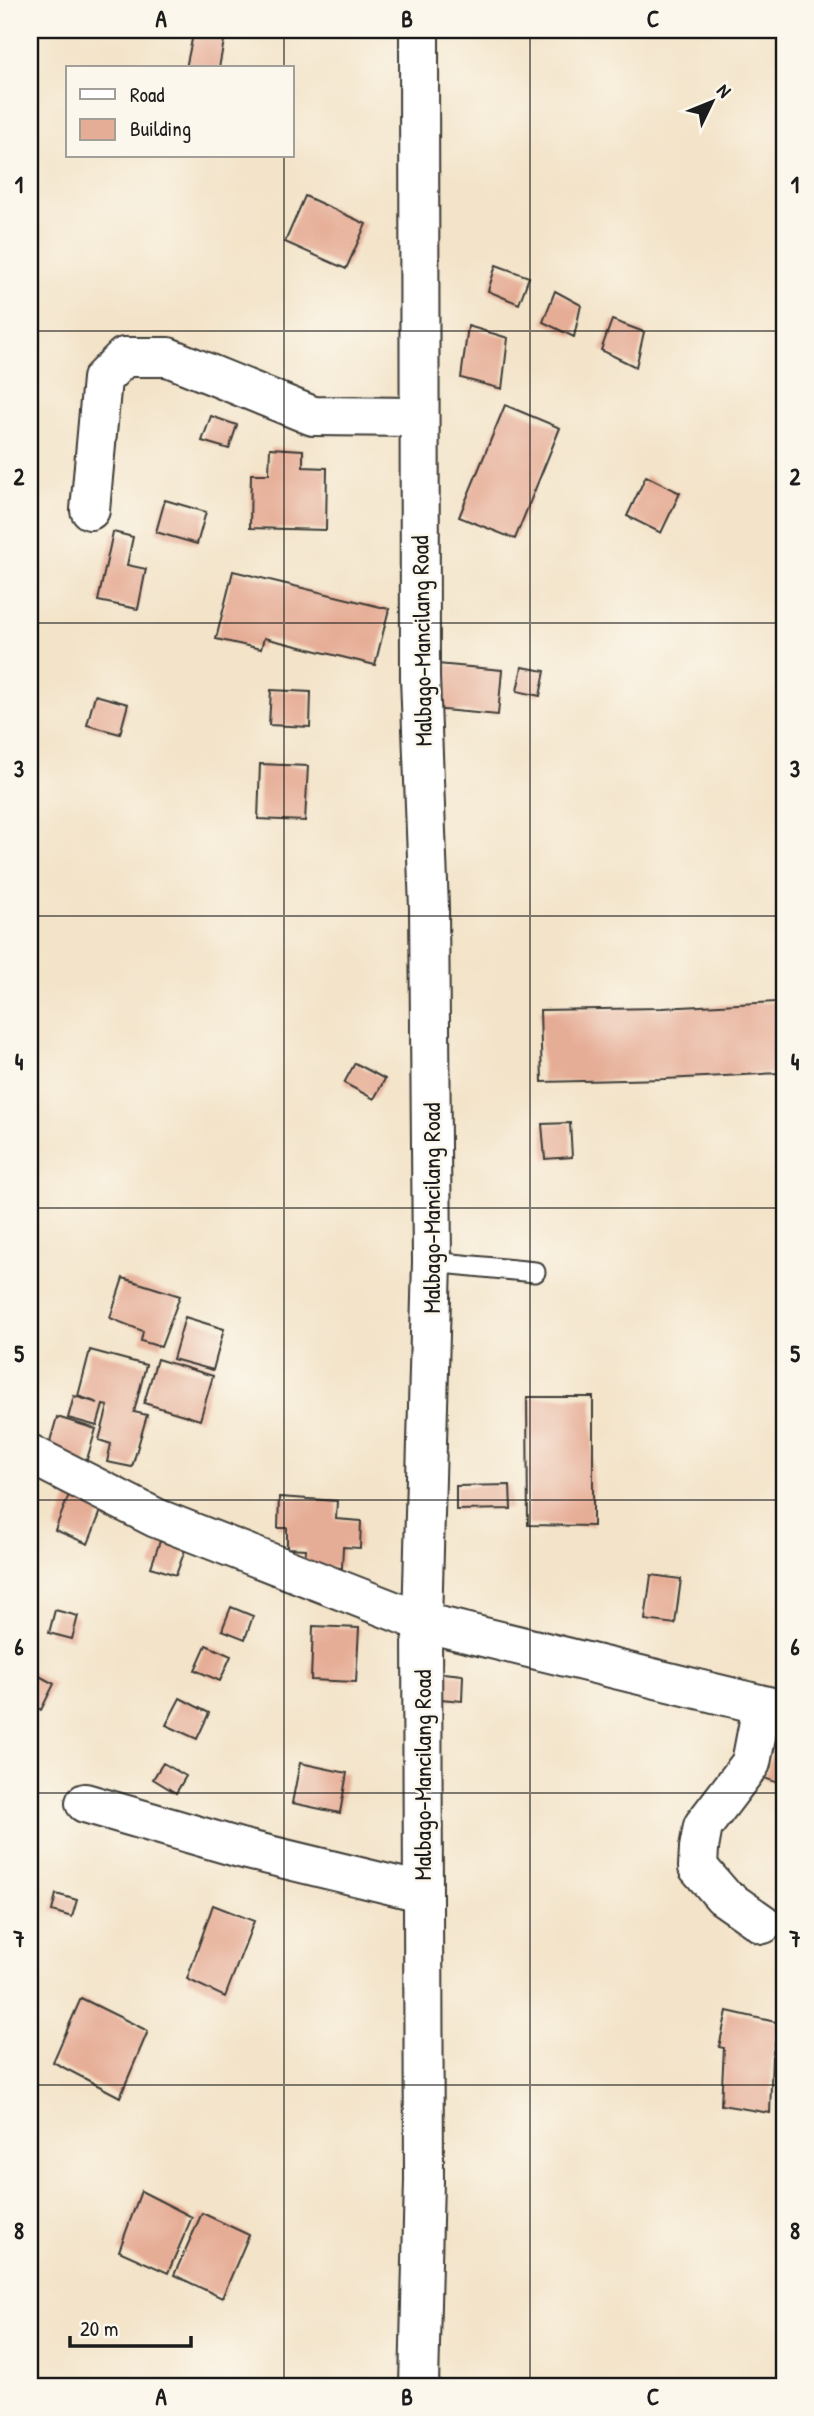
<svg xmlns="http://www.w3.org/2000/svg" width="814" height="2416" font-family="'Patrick Hand',sans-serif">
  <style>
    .building { fill: #e6ad96 }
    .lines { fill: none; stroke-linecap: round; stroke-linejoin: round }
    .service-casing { stroke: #3c3a36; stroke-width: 23 }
    .minor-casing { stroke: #3c3a36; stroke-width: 42 }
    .secondary-casing { stroke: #3c3a36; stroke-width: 42 }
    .service { stroke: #fff; stroke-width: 19 }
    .minor { stroke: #fff; stroke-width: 38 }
    .secondary { stroke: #fff; stroke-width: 38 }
    .grid { fill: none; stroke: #1c1c1c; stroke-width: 2; stroke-opacity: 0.55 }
    .labels { text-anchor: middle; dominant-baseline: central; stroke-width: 5; stroke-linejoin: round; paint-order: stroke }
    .street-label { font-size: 24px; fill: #1c1c1c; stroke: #fbf7ec }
    .neatline { fill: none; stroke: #1c1c1c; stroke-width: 2.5 }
    .grid-label { font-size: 23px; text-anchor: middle; font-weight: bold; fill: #1c1c1c }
  </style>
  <rect width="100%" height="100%" fill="#fbf7ec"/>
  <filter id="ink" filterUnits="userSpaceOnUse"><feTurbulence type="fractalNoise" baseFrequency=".0143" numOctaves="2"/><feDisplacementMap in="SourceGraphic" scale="14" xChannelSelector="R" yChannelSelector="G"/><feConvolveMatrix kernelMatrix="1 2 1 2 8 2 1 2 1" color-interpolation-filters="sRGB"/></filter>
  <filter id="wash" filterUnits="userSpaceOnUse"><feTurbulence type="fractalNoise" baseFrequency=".00686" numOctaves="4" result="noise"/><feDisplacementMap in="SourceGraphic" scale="28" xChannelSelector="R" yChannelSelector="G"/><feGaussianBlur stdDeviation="1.57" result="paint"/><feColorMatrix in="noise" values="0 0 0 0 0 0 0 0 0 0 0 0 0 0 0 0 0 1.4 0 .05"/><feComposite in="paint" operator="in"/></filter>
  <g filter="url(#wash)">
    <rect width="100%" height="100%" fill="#f3e3c8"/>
    <g id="blocks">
      <!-- building -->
      <path class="building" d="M194,30H226L219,68H186Z
        M305,196L366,224L346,269L285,242Z
        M496,265L529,277L519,304L488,291Z
        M555,291L581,305L574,337L543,322Z
        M612,320L644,332L636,367L601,350Z
        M468,326L508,338L502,389L461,378Z
        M505,405L560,428L515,539L459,517Z
        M211,416L237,425L229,449L202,441Z
        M270,448L303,450V467L327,468L326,530L250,528L251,474H269Z
        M646,476L680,493L661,533L627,516Z
        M165,500L206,512L197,544L156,532Z
        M113,532L133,537L127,565L146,569L138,609L98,601Z
        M233,571L389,609L375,665L264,638L261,649L216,639Z
        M437,664L502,670L498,715L433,709Z
        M522,667L545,671L540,696L517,691Z
        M271,690L311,692L310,727L269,725Z
        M95,695L128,704L120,734L87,725Z
        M260,764L308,766L305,821L258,819Z
        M776,1002L780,1073L665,1079L542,1082L540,1010L662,1008Z
        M355,1063L385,1079L374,1099L344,1083Z
        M570,1123L572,1157L545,1159L542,1124Z
        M123,1278L180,1296L161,1347L141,1341L143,1331L110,1318Z
        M185,1317L224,1329L213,1370L173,1359Z
        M90,1350L146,1365L134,1412L147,1415L132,1467L107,1462L111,1444L99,1440L108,1406L103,1405L97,1426L68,1418L74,1396L98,1403L78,1396Z
        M157,1359L213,1376L200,1420L144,1403Z
        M527,1397H593V1526L528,1525Z
        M57,1417L96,1429L85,1466L46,1455Z
        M510,1485L511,1509L456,1510V1486Z
        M70,1492L103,1506L88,1544L55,1530Z
        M279,1497L337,1501L336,1519L361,1521L360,1548L343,1547L342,1568L305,1566L306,1549L287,1548V1528H278Z
        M160,1541L185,1550L176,1575L151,1567Z
        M651,1575L681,1579L675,1624L645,1620Z
        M231,1607L253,1616L245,1639L222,1630Z
        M55,1610L78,1616L72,1639L49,1633Z
        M313,1626L359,1628L356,1682L311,1680Z
        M206,1645L231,1656L220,1681L195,1670Z
        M30,1671L54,1684L41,1710L30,1704Z
        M432,1672L463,1675L462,1701L430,1698Z
        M180,1698L209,1713L197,1739L166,1725Z
        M778,1737L784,1739V1785L764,1778Z
        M163,1763L186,1776L176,1793L153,1779Z
        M300,1763L347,1773L340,1813L292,1803Z
        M56,1894L77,1900L72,1917L52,1911Z
        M213,1905L254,1921L225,1997L187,1979Z
        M81,1998L148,2031L120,2097L53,2062Z
        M727,2011L780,2023L772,2057L770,2113L721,2105L724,2048L719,2047Z
        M783,2089H784V2119H779Z
        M141,2191L192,2217L168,2273L119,2251Z
        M202,2213L249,2235L222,2298L174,2275Z"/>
    </g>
  </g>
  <g filter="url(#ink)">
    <use href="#blocks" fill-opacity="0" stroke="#3c3a36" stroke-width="2"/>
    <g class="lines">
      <!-- service casing -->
      <g class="service-casing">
        <path id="service" d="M432,1262L535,1272"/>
      </g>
      <!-- minor casing -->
      <g class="minor-casing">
        <path id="minor" d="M90,510L102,379L124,357H168L313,416L418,417
          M30,1454L156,1518L422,1622L784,1710
          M762,1706L751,1763L703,1826L699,1848L698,1867L723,1896L763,1924
          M85,1803L240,1848L421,1892"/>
      </g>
      <!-- secondary casing -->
      <g class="secondary-casing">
        <path id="secondary" d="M419,2386L424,2180L422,1622L432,1262L429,908L420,678L419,30"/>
      </g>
      <!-- service -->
      <use href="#service" class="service"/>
      <!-- minor -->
      <use href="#minor" class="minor"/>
      <!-- secondary -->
      <use href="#secondary" class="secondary"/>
    </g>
  </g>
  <!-- grid -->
  <path class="grid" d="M284,30V68M530,30V2386M284,156V2386M30,331H784M30,623H784M30,916H784M30,1208H784M30,1500H784M30,1793H784M30,2085H784"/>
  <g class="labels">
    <!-- street labels -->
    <g class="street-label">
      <text transform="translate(421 641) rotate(-91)">Malbago-Mancilang Road</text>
      <text transform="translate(431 1208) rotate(-90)">Malbago-Mancilang Road</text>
      <text transform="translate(422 1775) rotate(-90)">Malbago-Mancilang Road</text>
    </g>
  </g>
  <!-- margin -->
  <rect width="814" height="2416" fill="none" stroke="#fbf7ec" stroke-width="77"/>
  <!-- legend -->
  <rect x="66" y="66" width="228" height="91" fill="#fbf7ec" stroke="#a29f99" stroke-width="2"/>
  <rect x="80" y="89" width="35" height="10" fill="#ffffff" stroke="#a29f99" stroke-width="2"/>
  <text x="130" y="102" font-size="21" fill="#1c1c1c">Road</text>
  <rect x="80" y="119" width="35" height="21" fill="#e6ad96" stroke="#a29f99" stroke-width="2"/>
  <text x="130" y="136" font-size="21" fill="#1c1c1c">Building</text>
  <!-- north arrow -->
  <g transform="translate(712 102) rotate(47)" stroke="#fbf7ec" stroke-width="5" paint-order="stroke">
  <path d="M0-5L12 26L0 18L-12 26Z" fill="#1c1c1c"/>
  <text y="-10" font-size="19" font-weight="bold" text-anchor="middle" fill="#1c1c1c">N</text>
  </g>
  <!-- scale -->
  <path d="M70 2336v10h121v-10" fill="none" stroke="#1c1c1c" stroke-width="3.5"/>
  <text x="80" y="2336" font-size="21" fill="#1c1c1c" stroke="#fbf7ec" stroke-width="5" paint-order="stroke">20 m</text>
  <rect x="38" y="38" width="738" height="2340" class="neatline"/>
  <g class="grid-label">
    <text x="161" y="27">A</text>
    <text x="407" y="27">B</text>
    <text x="653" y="27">C</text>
    <text x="19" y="193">1</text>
    <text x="795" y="193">1</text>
    <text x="19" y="485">2</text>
    <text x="795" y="485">2</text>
    <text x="19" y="777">3</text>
    <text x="795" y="777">3</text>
    <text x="19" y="1070">4</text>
    <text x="795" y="1070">4</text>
    <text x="19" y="1362">5</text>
    <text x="795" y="1362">5</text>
    <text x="19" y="1655">6</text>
    <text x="795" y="1655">6</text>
    <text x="19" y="1947">7</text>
    <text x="795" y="1947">7</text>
    <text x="19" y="2239">8</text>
    <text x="795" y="2239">8</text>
    <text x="161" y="2405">A</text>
    <text x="407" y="2405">B</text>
    <text x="653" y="2405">C</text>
  </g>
</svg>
